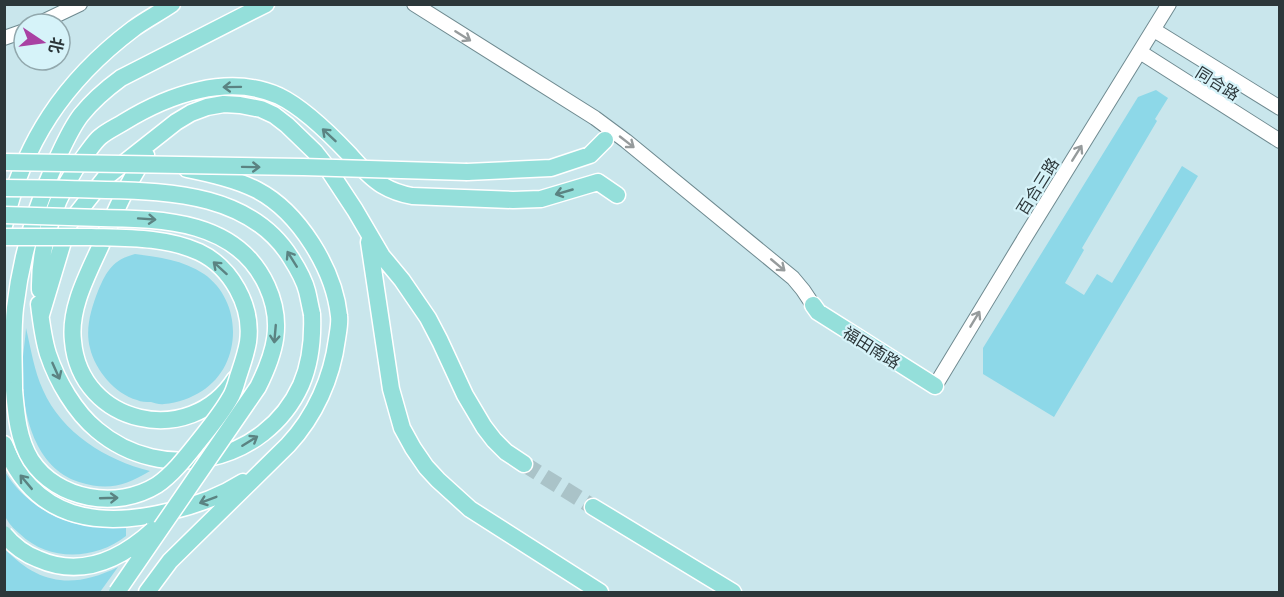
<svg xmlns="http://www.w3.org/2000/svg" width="1284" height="597" font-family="'Exo 2','Noto Sans SC',sans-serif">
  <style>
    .green { fill: #8dd8e8 }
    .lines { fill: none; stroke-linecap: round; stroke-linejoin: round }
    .major-tunnel { stroke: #aac3c8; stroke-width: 16; stroke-dasharray: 16 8; stroke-linecap: butt }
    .minor-casing { stroke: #6f8a90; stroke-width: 16 }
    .major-casing { stroke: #fff; stroke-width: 19 }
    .minor { stroke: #fff; stroke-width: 14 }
    .major { stroke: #94dfda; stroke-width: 16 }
    .major-bridge-casing { stroke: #fff; stroke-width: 19; stroke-linecap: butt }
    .major-bridge { stroke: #94dfda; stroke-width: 16 }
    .oneway { stroke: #969b9c }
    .oneway2 { stroke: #5b8382 }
    .labels { text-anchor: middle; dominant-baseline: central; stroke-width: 4.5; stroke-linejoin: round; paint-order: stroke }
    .street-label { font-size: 16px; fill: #2c373a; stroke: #d6f3f9 }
  </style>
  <rect width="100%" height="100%" fill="#c9e6ec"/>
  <!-- green -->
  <path class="green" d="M1156,90L1168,98L1155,119L1157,121L1082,248L1084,250L1065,283L1084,295L1097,274L1112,283L1182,166L1198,176L1054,417L983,374V348L1138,97Z
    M135,254C159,257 183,260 204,274C243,301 243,365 202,391C191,398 178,403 164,404C160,405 155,403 151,402C146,402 141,402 137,400C115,394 95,370 90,348C85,329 91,309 98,291C107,270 113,260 135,254Z
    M26,328C31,349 34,371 43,390C62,433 106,460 150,471C125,486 108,491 79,482C35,468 23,415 22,374C22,359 25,343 26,328Z
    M4,470C21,500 54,521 88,526C101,528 113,527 126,527V536C95,560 49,562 20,534C14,529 8,523 5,516C2,507 4,481 4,470Z
    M5,549C39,585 74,589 118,567L100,592H5Z"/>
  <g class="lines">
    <!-- major-tunnel -->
    <path class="major-tunnel" d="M524,464L593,507"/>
    <!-- minor casing -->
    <g class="minor-casing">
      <path id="minor" d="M414,4L595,118L626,141L793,278L803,290L813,305
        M38,24L80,4
        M1154,30L1280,108
        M4,38L24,31
        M1140,52L1280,141
        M935,386L1024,239L1169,4"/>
    </g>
    <!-- major casing -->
    <g class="major-casing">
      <path id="major" d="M146,155C127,184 114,214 101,245C88,274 69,308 73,341C80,425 190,449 235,379
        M467,172L551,168L590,155L605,140
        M4,226C23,143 64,81 133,29C145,20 159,13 172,4
        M369,242L391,389L402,428L413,448L426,467L438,480L470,509L600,592
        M40,290C39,243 57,191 86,154C90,149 95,141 100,137C107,131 116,127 124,122C168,95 228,73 279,96C304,108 330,134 349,154C359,165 369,177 382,185C392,191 401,194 412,196L513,200L541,199L598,182L617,195
        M39,304C41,321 43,338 48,354C57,381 75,412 97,430C162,485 265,464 301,385C311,362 313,338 312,314
        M813,305L818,312L935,386
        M41,315L68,225L105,178L176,122L191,113L207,107L224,104L240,105L261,109L274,115L287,125L315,152L326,166L355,210L382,256L402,280L428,318L440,341L465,395L484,427L494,440L506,452L524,464
        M14,390C14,363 12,335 15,308C21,257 36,206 57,159C64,144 71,128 81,115C93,100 106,89 121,78L266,4
        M4,444C34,520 99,529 171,511C197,505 221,496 243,482
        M593,507L733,592
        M147,592L170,561L288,445C315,416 332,378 337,339C338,332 340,323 339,316C334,269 299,212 257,190C235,179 211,174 187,169"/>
    </g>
    <!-- minor -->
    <use href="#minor" class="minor"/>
    <!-- major -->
    <use href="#major" class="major"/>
    <!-- major-bridge casing -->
    <g class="major-bridge-casing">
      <path id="major-bridge" d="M4,162L303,167L467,172
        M4,188C38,188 72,189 106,190C172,191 252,195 291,258C298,269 304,279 307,291C309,299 310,306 312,314
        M4,215C37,216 69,217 101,218C163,219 237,220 267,286C284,323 275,353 258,387L117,592
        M4,237C33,237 62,237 91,237C126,238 166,237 199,252C231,267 253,306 248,342C246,354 242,365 238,377C236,384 234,392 230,398C221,414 209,428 198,442C186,457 173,474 157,485C117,510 57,500 31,460C18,439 16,413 14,390
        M4,534C13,545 25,554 38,559C81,578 120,560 153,530"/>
    </g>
    <!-- major-bridge -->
    <use href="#major-bridge" class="major-bridge"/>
  </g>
  <!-- one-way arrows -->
  <defs><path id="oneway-shaft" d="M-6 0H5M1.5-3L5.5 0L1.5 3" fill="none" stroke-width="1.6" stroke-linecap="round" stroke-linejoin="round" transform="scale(1.5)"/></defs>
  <g class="oneway">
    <use href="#oneway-shaft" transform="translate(463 36) rotate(32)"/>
    <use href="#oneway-shaft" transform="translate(627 142) rotate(38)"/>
    <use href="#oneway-shaft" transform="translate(1077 153) rotate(-58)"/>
    <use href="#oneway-shaft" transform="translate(778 265) rotate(40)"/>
    <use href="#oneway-shaft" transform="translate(975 319) rotate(-59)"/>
  </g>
  <g class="oneway2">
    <use href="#oneway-shaft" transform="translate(232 87) rotate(179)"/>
    <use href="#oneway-shaft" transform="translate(329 135) rotate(-137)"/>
    <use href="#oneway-shaft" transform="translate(251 167) rotate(1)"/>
    <use href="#oneway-shaft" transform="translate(564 192) rotate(164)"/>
    <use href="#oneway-shaft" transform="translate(147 219) rotate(4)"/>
    <use href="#oneway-shaft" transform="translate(292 259) rotate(-122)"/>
    <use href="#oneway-shaft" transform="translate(220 268) rotate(-138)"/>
    <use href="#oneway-shaft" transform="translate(275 334) rotate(95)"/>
    <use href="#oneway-shaft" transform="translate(56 371) rotate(66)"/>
    <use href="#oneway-shaft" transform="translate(250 441) rotate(-32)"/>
    <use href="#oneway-shaft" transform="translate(26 482) rotate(-130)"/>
    <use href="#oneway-shaft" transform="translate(109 498) rotate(-2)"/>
    <use href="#oneway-shaft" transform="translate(208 500) rotate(159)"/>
  </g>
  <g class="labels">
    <!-- street labels -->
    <g class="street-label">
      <text transform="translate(1218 83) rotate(32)">同合路</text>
      <text transform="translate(1037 186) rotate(-58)">百合三路</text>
      <text transform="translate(872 347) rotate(32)">福田南路</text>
    </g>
  </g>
  <!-- border -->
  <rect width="1284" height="597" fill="none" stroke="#2c373a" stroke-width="12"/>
  <!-- north arrow -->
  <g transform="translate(42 42) rotate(103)"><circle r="28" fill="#d6f3f9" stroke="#92a8ad" stroke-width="1.5"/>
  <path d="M0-4.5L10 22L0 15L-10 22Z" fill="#a941a3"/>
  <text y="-9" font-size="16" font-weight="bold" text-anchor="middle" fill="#2c373a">北</text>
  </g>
</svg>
